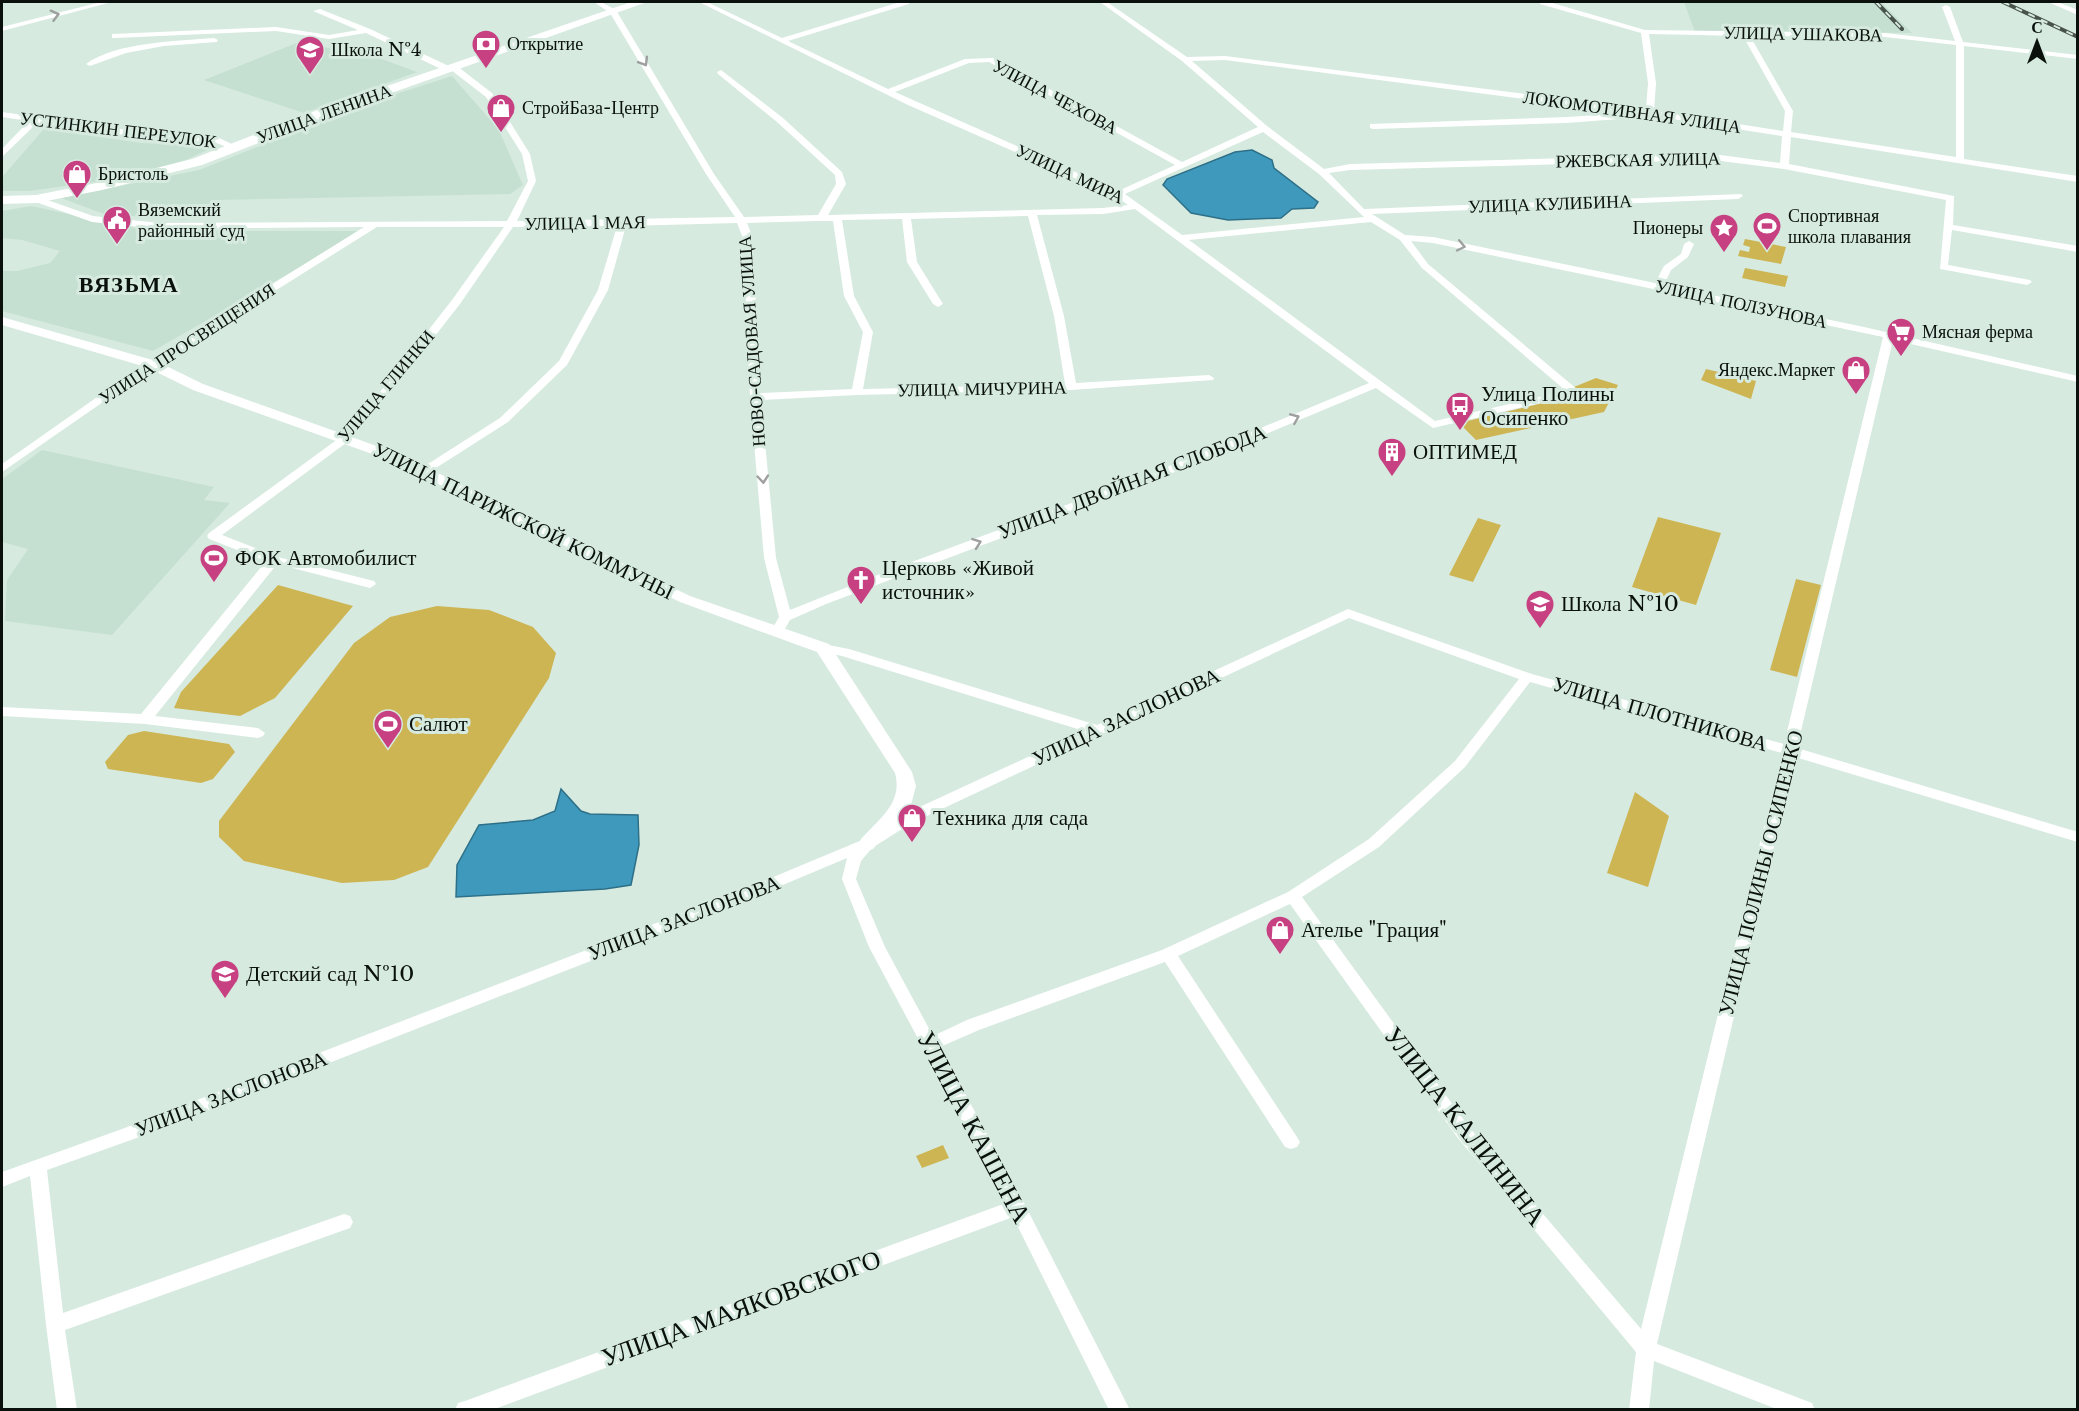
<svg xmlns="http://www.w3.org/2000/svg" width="2079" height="1411" font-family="'Libre Baskerville',serif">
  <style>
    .built { fill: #c5e0d1 }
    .green { fill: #ceb553 }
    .water { fill: #3e99bd; stroke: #2e7088; stroke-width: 1.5 }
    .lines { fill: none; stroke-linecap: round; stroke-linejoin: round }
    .minor { fill: #fff; fill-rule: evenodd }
    .tertiary { fill: #fff; fill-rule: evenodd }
    .primary { fill: #fff; fill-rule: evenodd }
    .rail-casing { stroke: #48534c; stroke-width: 4 }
    .rail { stroke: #d6eadf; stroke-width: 2; stroke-dasharray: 7; stroke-linecap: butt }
    .oneway { stroke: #9da09e }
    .labels { text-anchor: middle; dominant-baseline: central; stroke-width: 6; stroke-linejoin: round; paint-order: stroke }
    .far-street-label { font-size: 18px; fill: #0a110d; stroke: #d6eadf }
    .far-poi-label { font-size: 18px; fill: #0a110d; stroke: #d6eadf; text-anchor: start }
    .poi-label { font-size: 21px; fill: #0a110d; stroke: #d6eadf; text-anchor: start }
    .street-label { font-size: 21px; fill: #0a110d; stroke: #d6eadf }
    .far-district-label { font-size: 22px; font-weight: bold; letter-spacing: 1.5px; fill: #0a110d; stroke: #d6eadf }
    .near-street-label { font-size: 26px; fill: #0a110d; stroke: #d6eadf }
  </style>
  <rect width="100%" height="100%" fill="#d6eadf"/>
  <!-- built -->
  <path class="built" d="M1684,2H1881L1912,33L1753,31L1751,29L1695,32Z
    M299,42L379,58L417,72L304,113L204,80Z
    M452,76L499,130L523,185L510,194L215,200L186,220L104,214L61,198L199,170L368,103Z
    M44,129L142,143L216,146L186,160L115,179L30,191H2V177Z
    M31,206L150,231H363L153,351L2,311V271H17L50,263L60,251L22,240L2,238V211Z
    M42,450L214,487L204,500L230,503L112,635L5,621L7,580L28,549L2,542V479Z"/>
  <!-- green -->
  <path class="green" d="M1745,239L1786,247L1781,264L1738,256L1740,250L1749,252L1750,247L1743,245Z
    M1745,268L1788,276L1785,287L1742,278Z
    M1706,369L1756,381L1751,399L1701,380Z
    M1596,378L1618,385L1604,412L1476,440L1459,423L1581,394L1574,387Z
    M1658,517L1721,533L1696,605L1632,587Z
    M1478,518L1501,525L1473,582L1449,575Z
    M1796,579L1821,585L1797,677L1770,670Z
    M278,585L353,606L275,698L240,716L174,708L181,692Z
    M437,606L489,610L533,627L556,653L549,678L428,867L394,880L342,883L244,861L219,837V821L354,643L390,617Z
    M144,731L229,744L235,752L213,779L201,783L108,769L105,762L128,735Z
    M1635,792L1669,816L1648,887L1607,873Z
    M943,1145L949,1158L922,1168L916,1156Z"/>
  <!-- water -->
  <path class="water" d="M1252,150L1272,160L1274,168L1318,202L1314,208L1292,209L1281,218L1228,220L1191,213L1163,185L1167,179L1235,152Z
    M561,789L581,811L590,814L638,815L639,845L631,885L605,889L456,897L457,865L479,825L533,820L555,811Z"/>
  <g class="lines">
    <!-- minor -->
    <path class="minor" d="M101,2H112L2,31V27Z
      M594,2H601L616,10L714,174L744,217L818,215L836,184L835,175L777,122L718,74L717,72L721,70L783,118L842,172L846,184L828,215L1103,208L1128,205L1115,196L908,105L699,2H707L782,38L900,2H909V4L788,41L888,89L965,59L993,58L1182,162L1258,127L1182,61L1100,2H1107L1187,57L1225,56L1646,109L1648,83L1641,33L1540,4V2H1549L1645,30L1885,33L1955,41L1942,7L1946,5L1950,7L1963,42L2078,55V59L1964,46V159L2078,176V182L1791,137L1789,164L1954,196L1953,225L2078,246V252L1952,230L1948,265L2030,280L2032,282L2027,285L1940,269L1946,200L1784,169L1713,160L1350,170L1329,173L1364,209L1741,194L1743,196L1738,199L1372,214L1405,235L1433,237L1655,283L1664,266L1681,254L1684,244L1689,241L1694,244L1688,257L1671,270L1664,285L1864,327L2078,376V382L1893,340L1797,748L2078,832V842L1795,757L1657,1344L1812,1403L1815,1410H1779L1654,1361L1649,1410H1629L1636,1352L1457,1137L1290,904L1178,956L1297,1137L1300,1142L1297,1147L1291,1149L1285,1147L1165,962L979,1030L940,1047L1023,1201L1130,1410H1109L1013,1217L492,1410H455L458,1403L465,1401L1006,1203L869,947L842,879L847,858L752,898L134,1139L47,1170L63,1313L344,1214L350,1216L353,1222L350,1228L65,1330L77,1410H57L46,1325L30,1176L2,1187V1172L122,1129L742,890L862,840L900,816L1084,731L842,656L818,651L816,648L818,645L823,644L849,649L1097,725L1348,609L1532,674L1784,744L1883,337L1433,243L1411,241L1428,264L1578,390V394L1433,428L1376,388L1158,479L826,604L790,620L782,634L777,635L771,631L779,617L764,558L750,397L743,238L737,223L626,226L608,290L567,365L508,422L428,473H420V469L500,418L559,361L598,290L617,226L513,227L460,304L381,405L350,440L222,535L278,557L374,581L376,584L370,588L277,564L155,716L258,728L265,733L263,736L258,738L145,724L2,716V707L141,714L266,561L209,539L207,536L209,533L342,436L373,401L452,300L504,227H377L155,366L2,472V464L147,362L364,227L159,229L92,222L33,201V197H39L93,216L159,223L507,221L528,181L522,154L486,97L451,70L445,71L366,33L329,39L276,31L115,38H112V34L276,27L329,35L358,30L313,11L320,9L370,29L451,67L457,66L492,93L530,154L536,181L517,221L735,217L706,174L610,13ZM1649,34L1743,36L1785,111L1783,131L1654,111L1656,83ZM1750,36L1885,37L1956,45V157L1791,132L1793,111ZM1225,60L1631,113L1567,117L1370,124V128L1373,129L1567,123L1632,118L1636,115L1634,113L1782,136L1780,163L1713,154L1350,164L1324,169L1267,126L1192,61ZM989,62L1175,165L1118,191L895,92L969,63ZM1263,132L1319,174L1364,217L1182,235L1125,194ZM1135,209L1369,383L1150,474L890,570L790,610L776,558L761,400L857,395L1071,390L1213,380L1214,378L1209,375L1076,383L1064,316L1037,215L1103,214ZM1028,216L1054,316L1065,384L863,389L873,332L854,296L842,220L902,219L907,262L933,304L938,307L943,304L917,262L911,219ZM818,221H833L844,296L863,332L852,389L760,393L753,238L747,223ZM1371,222L1400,240L1422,268L1566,391L1435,421L1189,240ZM1349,618L1519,679L1455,761L1369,839L1288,892L1162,950L967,1020L933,1036L885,947L856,879L861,861L872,848L910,824ZM1530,682L1782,753L1641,1329L1469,1127L1302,897L1379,847L1465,767Z
      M2048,2H2057L2078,10V15Z
      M214,38L218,40L217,42L164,46L126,53L90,66L86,64C116,42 177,41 214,38Z
      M2,112L142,132L215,136L238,147L234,150L214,142L142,138L37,123L2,157V149L29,121L2,117Z"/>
    <!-- tertiary -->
    <path class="tertiary" d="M2,317L156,361L203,384L399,454L690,596L829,644L912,772L916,786L911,805L873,849L867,851L861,849L858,844L861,839C880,818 903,803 895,773L817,652L680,602L389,460L193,390L146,367L2,325Z"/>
    <!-- primary -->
    <path class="primary" d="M631,2H647L330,115L202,165L102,190L36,203L2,204V196L36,195L102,182L192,159L320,109Z"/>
    <!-- rail casing -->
    <g class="rail-casing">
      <path id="rail" d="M1876,2L1902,29
        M2003,2L2078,37"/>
    </g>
    <!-- rail -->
    <use href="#rail" class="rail"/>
  </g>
  <!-- one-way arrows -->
  <defs><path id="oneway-chevron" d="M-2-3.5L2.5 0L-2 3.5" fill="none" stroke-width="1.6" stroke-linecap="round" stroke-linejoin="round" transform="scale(1.5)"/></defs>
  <g class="oneway">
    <use href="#oneway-chevron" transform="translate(55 15) rotate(-15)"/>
    <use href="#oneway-chevron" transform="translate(644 62) rotate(59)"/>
    <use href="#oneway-chevron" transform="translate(1461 246) rotate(12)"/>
    <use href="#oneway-chevron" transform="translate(1295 418) rotate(-23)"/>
    <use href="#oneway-chevron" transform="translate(763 479) rotate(85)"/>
    <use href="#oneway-chevron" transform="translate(977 543) rotate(-20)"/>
  </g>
  <!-- icons -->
  <defs>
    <g id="bank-pin" transform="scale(1.5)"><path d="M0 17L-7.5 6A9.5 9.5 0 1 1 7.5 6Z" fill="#c74081" stroke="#d6eadf"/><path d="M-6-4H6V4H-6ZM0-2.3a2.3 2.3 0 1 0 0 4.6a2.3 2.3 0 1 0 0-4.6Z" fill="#fff"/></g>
    <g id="school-pin" transform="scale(1.5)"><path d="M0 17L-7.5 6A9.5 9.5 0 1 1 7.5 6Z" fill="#c74081" stroke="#d6eadf"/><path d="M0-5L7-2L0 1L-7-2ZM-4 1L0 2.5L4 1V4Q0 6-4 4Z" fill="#fff"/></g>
    <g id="shop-pin" transform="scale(1.5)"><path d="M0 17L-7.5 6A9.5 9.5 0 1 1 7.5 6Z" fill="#c74081" stroke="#d6eadf"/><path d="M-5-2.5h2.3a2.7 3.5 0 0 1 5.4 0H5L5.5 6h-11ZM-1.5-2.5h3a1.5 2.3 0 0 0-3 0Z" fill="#fff"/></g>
    <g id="civic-pin" transform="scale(1.5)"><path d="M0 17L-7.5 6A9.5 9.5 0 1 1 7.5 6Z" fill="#c74081" stroke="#d6eadf"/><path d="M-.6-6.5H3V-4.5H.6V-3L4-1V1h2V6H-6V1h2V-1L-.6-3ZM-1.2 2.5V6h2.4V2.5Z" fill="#fff"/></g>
    <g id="stadium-pin" transform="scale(1.5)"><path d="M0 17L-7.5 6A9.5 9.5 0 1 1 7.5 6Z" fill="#c74081" stroke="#d6eadf"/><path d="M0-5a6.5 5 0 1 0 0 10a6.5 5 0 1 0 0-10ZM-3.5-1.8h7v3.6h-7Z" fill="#fff"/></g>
    <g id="sight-pin" transform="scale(1.5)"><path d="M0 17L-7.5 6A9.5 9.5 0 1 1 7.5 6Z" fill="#c74081" stroke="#d6eadf"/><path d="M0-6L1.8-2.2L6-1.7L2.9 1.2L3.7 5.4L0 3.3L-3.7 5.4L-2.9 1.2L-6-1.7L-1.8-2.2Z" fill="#fff"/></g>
    <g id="supermarket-pin" transform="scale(1.5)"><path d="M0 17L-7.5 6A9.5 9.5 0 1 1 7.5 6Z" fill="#c74081" stroke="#d6eadf"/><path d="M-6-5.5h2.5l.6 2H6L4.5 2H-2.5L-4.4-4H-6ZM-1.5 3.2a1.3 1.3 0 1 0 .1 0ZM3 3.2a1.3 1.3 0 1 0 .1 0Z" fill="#fff"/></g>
    <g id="bus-pin" transform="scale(1.5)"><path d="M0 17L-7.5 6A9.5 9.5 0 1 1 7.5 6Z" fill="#c74081" stroke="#d6eadf"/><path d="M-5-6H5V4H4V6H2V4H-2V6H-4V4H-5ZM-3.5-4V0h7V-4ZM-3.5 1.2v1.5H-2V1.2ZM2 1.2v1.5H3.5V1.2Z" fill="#fff"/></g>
    <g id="building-pin" transform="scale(1.5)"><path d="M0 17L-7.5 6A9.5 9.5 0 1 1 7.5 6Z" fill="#c74081" stroke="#d6eadf"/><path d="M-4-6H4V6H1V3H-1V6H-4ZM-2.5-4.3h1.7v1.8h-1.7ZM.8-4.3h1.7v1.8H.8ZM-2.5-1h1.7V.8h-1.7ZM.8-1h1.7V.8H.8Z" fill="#fff"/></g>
    <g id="church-pin" transform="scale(1.5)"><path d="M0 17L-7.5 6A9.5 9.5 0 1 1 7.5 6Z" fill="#c74081" stroke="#d6eadf"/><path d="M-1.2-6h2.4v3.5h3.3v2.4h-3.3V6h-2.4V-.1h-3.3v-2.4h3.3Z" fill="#fff"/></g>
  </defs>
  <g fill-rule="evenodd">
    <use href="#bank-pin" x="486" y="44"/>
    <use href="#school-pin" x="310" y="50"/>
    <use href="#shop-pin" x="501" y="108"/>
    <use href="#shop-pin" x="77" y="174"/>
    <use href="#civic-pin" x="117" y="220"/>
    <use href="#stadium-pin" x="1767" y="226"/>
    <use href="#sight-pin" x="1724" y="228"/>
    <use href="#supermarket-pin" x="1901" y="332"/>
    <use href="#shop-pin" x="1856" y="370"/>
    <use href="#bus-pin" x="1460" y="406"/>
    <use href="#building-pin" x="1392" y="452"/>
    <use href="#stadium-pin" x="214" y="558"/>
    <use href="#church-pin" x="861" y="580"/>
    <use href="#school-pin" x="1540" y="604"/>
    <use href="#stadium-pin" x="388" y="724"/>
    <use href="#shop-pin" x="912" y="818"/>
    <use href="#shop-pin" x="1280" y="930"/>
    <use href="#school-pin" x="225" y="974"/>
  </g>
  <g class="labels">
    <!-- far-street labels -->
    <g class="far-street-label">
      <text transform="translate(1803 34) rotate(1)">УЛИЦА УШАКОВА</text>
      <text transform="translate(1055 97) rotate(28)">УЛИЦА ЧЕХОВА</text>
      <text transform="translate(1632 112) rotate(8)">ЛОКОМОТИВНАЯ УЛИЦА</text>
      <text transform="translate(324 114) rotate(-20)">УЛИЦА ЛЕНИНА</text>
      <text transform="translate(118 130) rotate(7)">УСТИНКИН ПЕРЕУЛОК</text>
      <text transform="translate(1638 160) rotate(-1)">РЖЕВСКАЯ УЛИЦА</text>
      <text transform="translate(1070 174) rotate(25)">УЛИЦА МИРА</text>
      <text transform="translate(1550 204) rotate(-2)">УЛИЦА КУЛИБИНА</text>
      <text transform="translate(585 223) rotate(-1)">УЛИЦА 1 МАЯ</text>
      <text transform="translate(1741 304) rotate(12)">УЛИЦА ПОЛЗУНОВА</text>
      <text transform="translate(752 341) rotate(-94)">НОВО-САДОВАЯ УЛИЦА</text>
      <text transform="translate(187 344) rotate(-33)">УЛИЦА ПРОСВЕЩЕНИЯ</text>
      <text transform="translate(386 386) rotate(-50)">УЛИЦА ГЛИНКИ</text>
      <text transform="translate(982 389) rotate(-1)">УЛИЦА МИЧУРИНА</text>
    </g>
    <!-- far-poi labels -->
    <g class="far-poi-label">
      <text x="507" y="44">Открытие</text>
      <text x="331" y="50">Школа №4</text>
      <text x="522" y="108">СтройБаза-Центр</text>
      <text x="98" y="174">Бристоль</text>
      <text x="138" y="210">Вяземский<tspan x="138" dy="21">районный суд</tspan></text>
      <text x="1788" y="216">Спортивная<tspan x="1788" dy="21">школа плавания</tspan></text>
      <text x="1703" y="228" text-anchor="end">Пионеры</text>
      <text x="1922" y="332">Мясная ферма</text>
      <text x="1835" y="370" text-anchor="end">Яндекс.Маркет</text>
    </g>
    <!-- poi labels -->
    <g class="poi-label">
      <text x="1481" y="394">Улица Полины<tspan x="1481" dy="24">Осипенко</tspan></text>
      <text x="1413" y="452">ОПТИМЕД</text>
      <text x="235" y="558">ФОК Автомобилист</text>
      <text x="882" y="568">Церковь «Живой<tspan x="882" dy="24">источник»</tspan></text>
      <text x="1561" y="604">Школа №10</text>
      <text x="409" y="724">Салют</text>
      <text x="933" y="818">Техника для сада</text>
      <text x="1301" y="930">Ателье "Грация"</text>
      <text x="246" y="974">Детский сад №10</text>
    </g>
    <!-- street labels -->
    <g class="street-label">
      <text transform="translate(1132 482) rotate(-21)">УЛИЦА ДВОЙНАЯ СЛОБОДА</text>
      <text transform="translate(523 521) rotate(26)">УЛИЦА ПАРИЖСКОЙ КОММУНЫ</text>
      <text transform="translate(1660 714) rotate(16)">УЛИЦА ПЛОТНИКОВА</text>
      <text transform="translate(1126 717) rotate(-25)">УЛИЦА ЗАСЛОНОВА</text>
      <text transform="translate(1761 873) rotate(-76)">УЛИЦА ПОЛИНЫ ОСИПЕНКО</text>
      <text transform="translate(684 918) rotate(-21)">УЛИЦА ЗАСЛОНОВА</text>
      <text transform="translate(231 1094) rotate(-21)">УЛИЦА ЗАСЛОНОВА</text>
    </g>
    <!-- far-district labels -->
    <g class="far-district-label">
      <text x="129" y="284">ВЯЗЬМА</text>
    </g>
    <!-- near-street labels -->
    <g class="near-street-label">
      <text transform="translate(1465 1126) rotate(52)">УЛИЦА КАЛИНИНА</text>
      <text transform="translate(974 1127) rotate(62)">УЛИЦА КАШЕНА</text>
      <text transform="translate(741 1308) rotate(-20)">УЛИЦА МАЯКОВСКОГО</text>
    </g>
  </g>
  <!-- border -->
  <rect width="2079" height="1411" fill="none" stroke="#0a110d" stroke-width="6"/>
  <!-- north arrow -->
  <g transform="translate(2037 42)" stroke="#d6eadf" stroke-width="4.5" paint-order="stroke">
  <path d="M0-4.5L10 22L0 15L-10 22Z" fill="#0a110d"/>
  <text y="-9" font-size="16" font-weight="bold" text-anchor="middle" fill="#0a110d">С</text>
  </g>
</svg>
